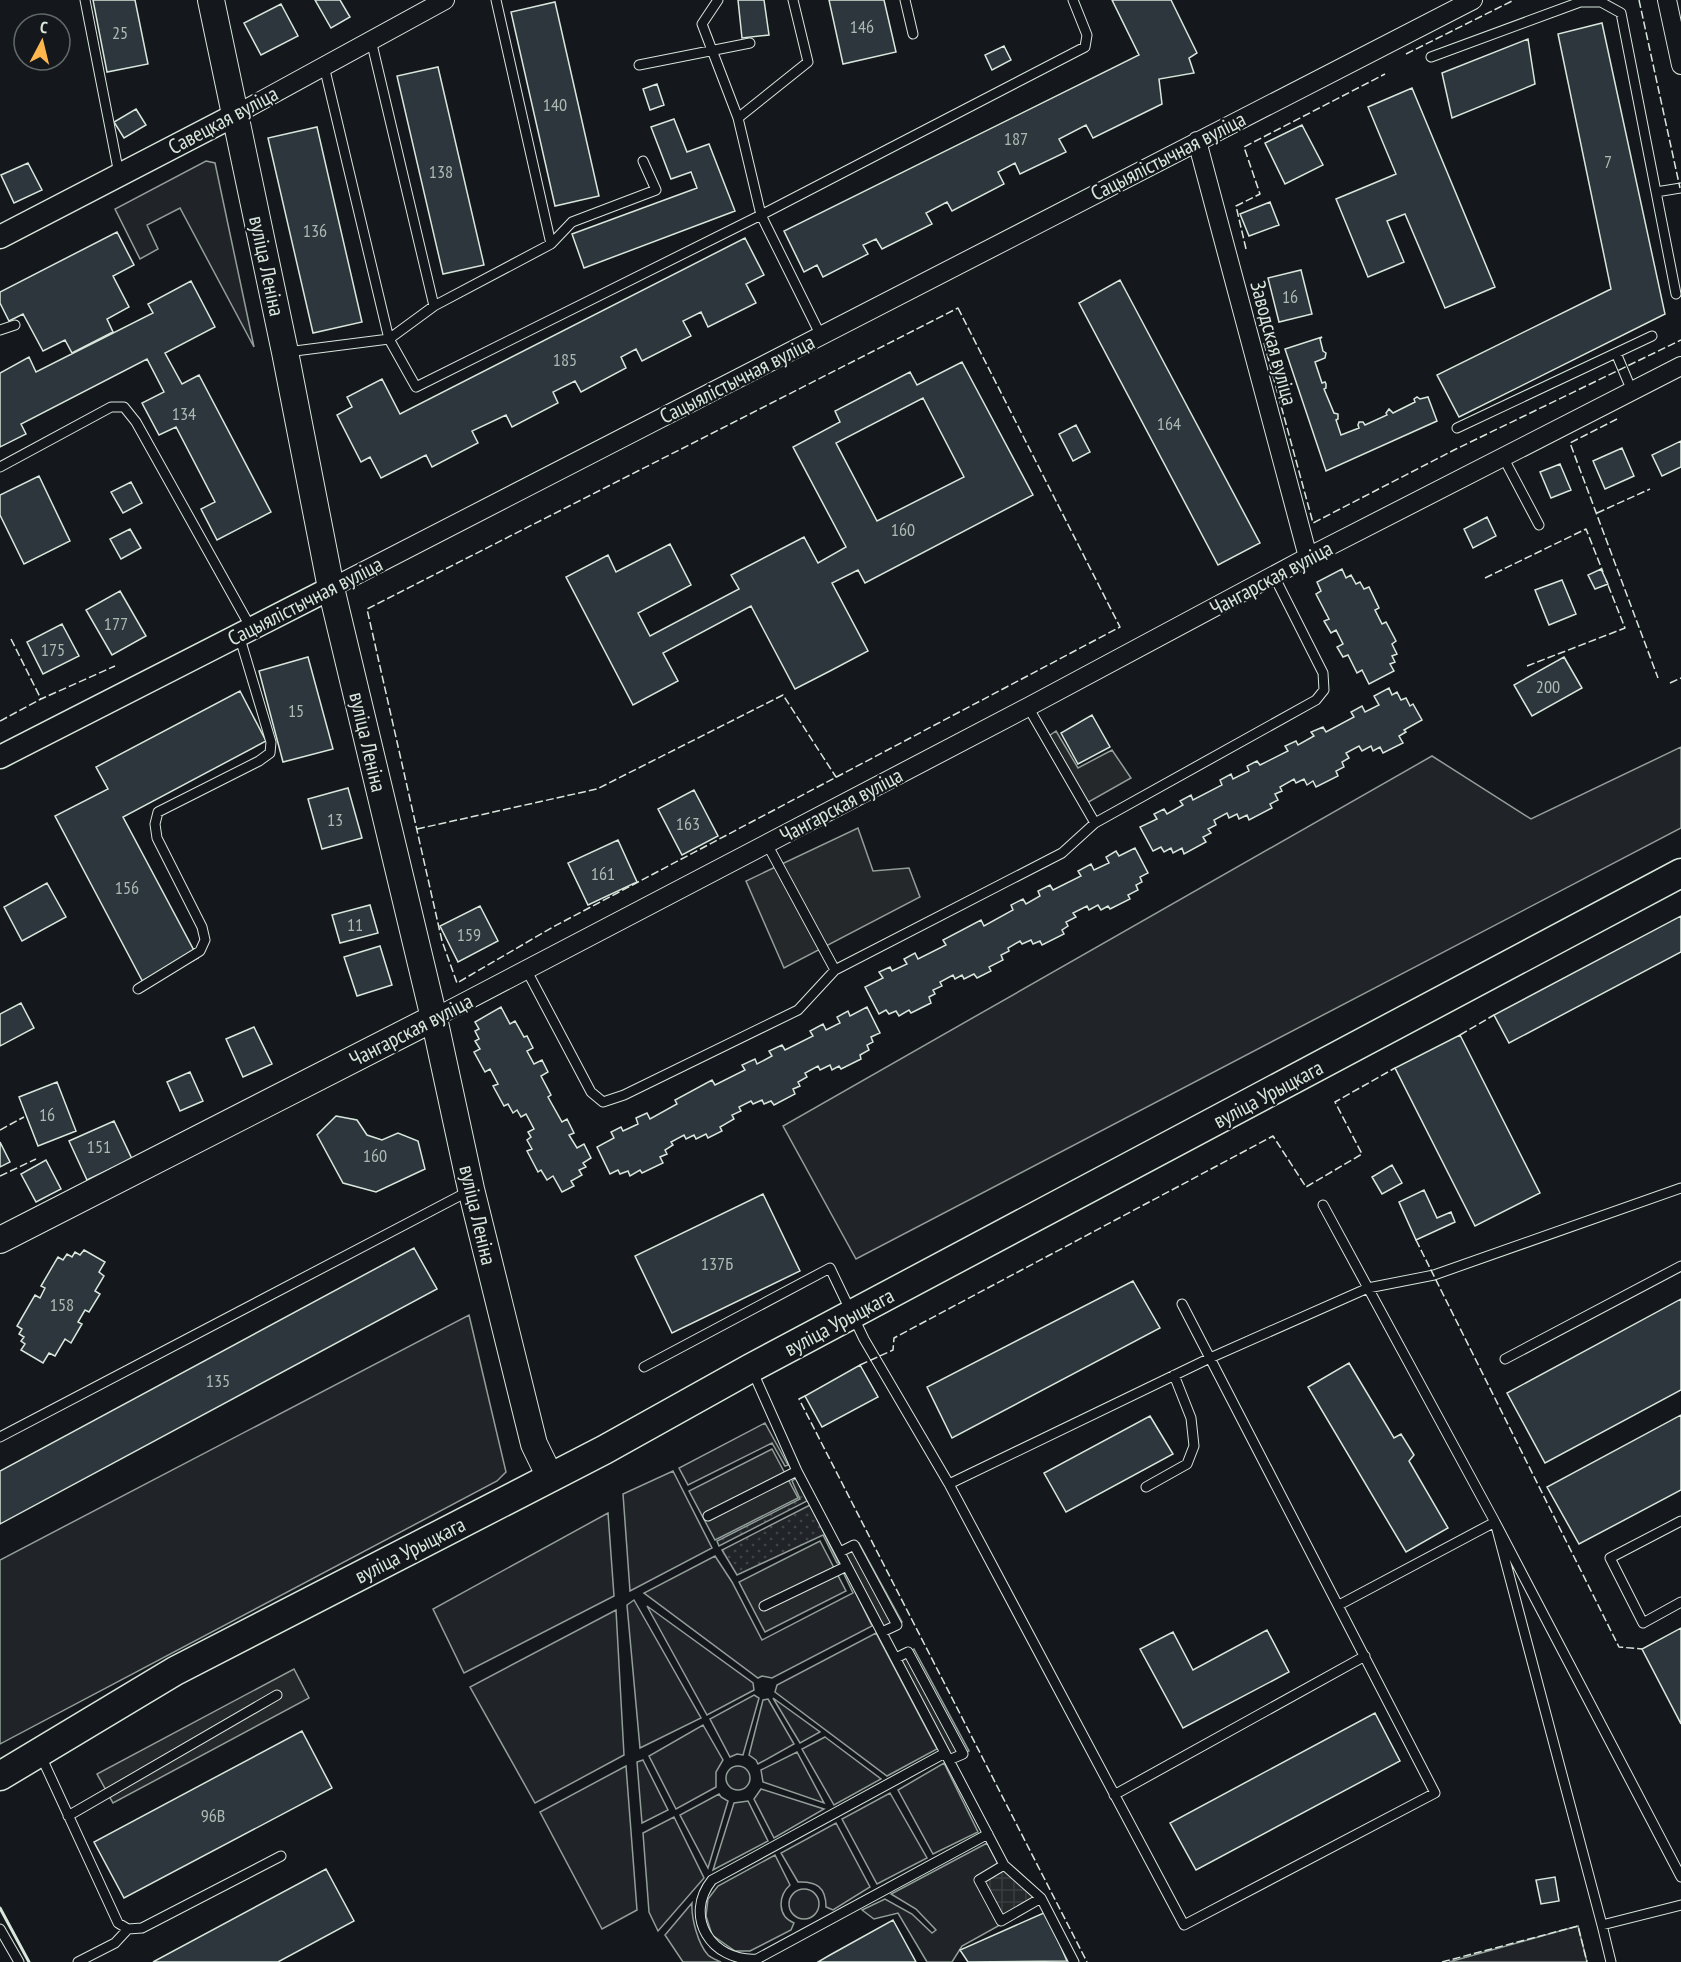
<svg xmlns="http://www.w3.org/2000/svg" width="1681" height="1962" font-family="'PT Sans Narrow',sans-serif">
  <style>
    .grass { fill: #202428; stroke: #939e99; stroke-width: 1.5 }
    .park { fill: url(#park-dots); stroke: #939e99; stroke-width: 1.5 }
    .parking { fill: #24282b; stroke: #939e99; stroke-width: 1.5 }
    .plaza { fill: url(#plaza-grid); stroke: #939e99; stroke-width: 1.5 }
    .building { fill: #2c363c; stroke: #d8e6dc; stroke-width: 1.5; fill-rule: evenodd }
    .lines { fill: none; stroke-linecap: round; stroke-linejoin: round }
    .service-casing { stroke: #d8e6dc; stroke-width: 11 }
    .minor-casing { stroke: #d8e6dc; stroke-width: 20 }
    .tertiary-casing { stroke: #d8e6dc; stroke-width: 25 }
    .secondary-casing { stroke: #d8e6dc; stroke-width: 28 }
    .primary-casing { stroke: #d8e6dc; stroke-width: 31 }
    .service { stroke: #14181c; stroke-width: 9 }
    .minor { stroke: #14181c; stroke-width: 18 }
    .tertiary { stroke: #14181c; stroke-width: 22 }
    .secondary { stroke: #14181c; stroke-width: 26 }
    .primary { stroke: #14181c; stroke-width: 28 }
    .fence { stroke: #d8e6dc; stroke-width: 1.5; stroke-dasharray: 8 3; stroke-linecap: butt }
    .wall { stroke: #d8e6dc; stroke-width: 3 }
    .labels { text-anchor: middle; dominant-baseline: central; stroke-width: 4.5; stroke-linejoin: round; paint-order: stroke }
    .number-label { font-size: 18px; fill: #adbab4 }
    .street-label { font-size: 21px; fill: #d8e6dc; stroke: #14181c }
  </style>
  <defs>
    <pattern id="park-dots" width="8" height="8" patternUnits="userSpaceOnUse" patternTransform="scale(1.5)"><rect width="8" height="8" fill="#202428"/><path d="M2 2h.1M6 6h.1" fill="none" stroke="#404447" stroke-width="1.8" stroke-linecap="round"/></pattern>
    <pattern id="plaza-grid" width="8" height="8" patternUnits="userSpaceOnUse" patternTransform="scale(1.5)"><rect width="8" height="8" fill="#24282b"/><path d="M0 4h8M4 0v8" fill="none" stroke="#393d3f"/></pattern>
  </defs>
  <rect width="100%" height="100%" fill="#14181c"/>
  <!-- grass -->
  <path class="grass" d="M206,161L215,163L254,347L180,208L147,225L158,249L140,259L115,209Z
    M1681,747V828L856,1259L783,1126L1432,756L1531,819Z
    M469,1315L506,1472L497,1481L0,1744V1560Z
    M765,1423L788,1465L785,1466L772,1443L688,1485L679,1468Z
    M673,1471L712,1548L630,1591L623,1494Z
    M608,1513L614,1596L464,1673L433,1609Z
    M715,1556L732,1582L762,1640L853,1593L844,1574L846,1573L872,1626L772,1678L762,1676L758,1678L644,1593Z
    M634,1600L701,1718L640,1748L627,1605Z
    M647,1606L753,1683L754,1690L707,1715Z
    M616,1610L624,1755L535,1803L470,1687Z
    M876,1633L937,1749L887,1776L775,1692L777,1685Z
    M754,1695L759,1698L743,1755L737,1754L730,1757L710,1719Z
    M773,1698L820,1732L800,1743Z
    M768,1699L794,1744L758,1764L756,1760L749,1755L763,1700Z
    M703,1725L723,1760L716,1772V1787L676,1809L649,1756Z
    M825,1737L881,1779L834,1805L802,1749Z
    M797,1752L824,1803L763,1782L761,1770Z
    M643,1760L668,1810L642,1823L637,1762Z
    M944,1763L978,1832L933,1854L898,1790Z
    M726 1778a12 12 0 1 1 24 0a12 12 0 1 1-24 0Z
    M626,1766L637,1910L602,1929L540,1812Z
    M761,1789L824,1809L774,1838L754,1799Z
    M890,1793L927,1858L877,1884L842,1819Z
    M719,1794L721,1797L728,1801L708,1868L680,1815Z
    M748,1801L768,1841L713,1870L734,1803Z
    M674,1817L704,1878L658,1931L649,1912L643,1833Z
    M836,1823L870,1887L833,1910L826,1907C826,1887 816,1881 798,1882L781,1853Z
    M987,1843L998,1864L975,1878L1000,1925L962,1946L952,1962H927L898,1913L874,1919L862,1910L885,1899L912,1914L932,1933L936,1930L916,1909L891,1894Z
    M775,1855L790,1885C778,1896 777,1916 794,1923L791,1930L750,1951H735L712,1935L706,1916L708,1899L718,1886Z
    M789 1904a15 15 0 1 1 30 0a15 15 0 1 1-30 0Z
    M692,1903C691,1918 698,1944 708,1955C711,1958 717,1960 721,1962H683L665,1935Z
    M1578,1926L1587,1962H1449Z"/>
  <!-- park -->
  <path class="park" d="M796,1478L807,1501L719,1546L717,1541L800,1499L792,1481Z
    M810,1505L839,1563H837L823,1535L737,1575L722,1550Z"/>
  <!-- parking -->
  <path class="parking" d="M1056,731L1078,768L1112,750L1131,778L1085,804L1046,738Z
    M858,828L873,871L909,868L920,897L784,968L746,881Z
    M772,1449L798,1498L715,1540L689,1491Z
    M820,1541L846,1591L765,1632L739,1582Z
    M859,1543L902,1622L882,1632L840,1552Z
    M914,1649L969,1751L949,1760L896,1658Z
    M294,1669L309,1698L113,1803L97,1774Z"/>
  <!-- plaza -->
  <path class="plaza" d="M1004,1865L1041,1898L1001,1921L979,1880Z"/>
  <!-- building -->
  <path class="building" d="M93,0H135L148,64L107,72Z
    M315,0H340L350,17L331,28Z
    M738,0H764L769,35L742,38Z
    M829,0H884L896,52L843,64Z
    M1112,0H1171L1197,53L1189,58L1194,73L1159,79L1162,104L1093,138L1086,125L1059,139L1066,152L1020,174L1015,163L998,172L1004,184L952,211L947,202L926,213L932,224L882,249L876,239L863,245L868,254L823,277L817,265L804,272L784,231L1139,55Z
    M555,2L599,196L555,206L511,12Z
    M281,4L298,36L261,55L244,23Z
    M1602,23L1665,314L1459,417L1437,375L1611,289L1558,34Z
    M1528,39L1535,84L1452,118L1442,73Z
    M1004,46L1011,60L992,70L985,55Z
    M438,67L484,265L443,274L397,76Z
    M657,84L664,105L650,110L643,89Z
    M1412,88L1495,287L1445,308L1405,214L1387,221L1404,262L1368,277L1336,199L1396,174L1368,107Z
    M136,109L146,125L124,138L114,122Z
    M674,119L687,152L709,144L735,211L584,268L572,234L697,188L691,172L671,179L651,127Z
    M1302,125L1323,165L1285,184L1265,143Z
    M317,127L362,322L313,333L268,138Z
    M28,163L42,190L14,203L1,175Z
    M1270,202L1279,225L1249,236L1240,214Z
    M117,232L134,265L113,276L129,307L107,319L113,332L72,353L65,340L43,351L23,314L9,321L0,303V292Z
    M745,238L764,275L746,284L756,303L708,327L701,312L683,321L691,336L642,361L636,349L621,357L626,368L581,392L575,381L553,392L558,403L512,427L506,415L472,431L478,443L432,467L426,455L381,478L370,457L361,462L337,415L352,407L347,397L382,379L400,414Z
    M1301,270L1312,314L1279,322L1268,278Z
    M1120,280L1260,543L1218,565L1079,303Z
    M191,281L215,327L165,353L182,384L199,375L271,512L217,540L201,509L215,502L176,427L159,435L142,403L164,392L147,359L21,424L26,434L0,447V373L29,357L36,372L153,313L148,304Z
    M1322,337L1320,339L1323,351L1326,353L1325,358L1315,362L1322,383L1325,382L1326,384V388L1324,389L1334,413L1338,414V419L1336,420L1341,435L1359,428L1358,425L1359,422H1363L1365,425L1387,415L1386,413L1389,409L1393,413L1415,402L1414,399L1417,397L1420,399L1428,397L1437,421L1326,471L1285,349Z
    M962,362L1033,495L865,583L858,570L832,583L868,651L830,671L795,689L751,606L663,653L678,681L633,705L566,577L608,555L616,572L670,544L691,585L638,613L650,636L739,589L731,575L804,537L818,563L846,547L793,447L840,422L835,411L910,372L917,385ZM923,398L964,477L877,521L836,443Z
    M1076,425L1090,452L1073,461L1059,434Z
    M1681,441V467L1662,476L1652,455Z
    M1622,448L1634,476L1605,489L1593,461Z
    M1560,464L1571,490L1551,498L1540,472Z
    M39,476L70,541L24,564L0,515V495Z
    M131,482L142,503L123,513L111,492Z
    M1487,517L1496,536L1473,548L1464,529Z
    M130,529L141,548L121,559L110,539Z
    M1342,569L1346,578L1351,575L1356,584L1360,582L1364,589L1369,587L1379,608L1375,610L1382,624L1386,622L1396,641L1392,644L1397,654L1392,656L1395,662L1390,664L1394,671L1369,684L1362,670L1357,673L1348,655L1343,657L1337,647L1343,644L1336,630L1331,633L1324,621L1329,619L1316,594L1321,591L1317,582Z
    M1601,569L1608,584L1595,589L1588,575Z
    M1562,580L1576,614L1549,625L1535,590Z
    M120,591L146,636L112,655L86,610Z
    M62,624L79,656L43,674L27,642Z
    M308,657L333,749L283,762L259,671Z
    M1564,657L1582,688L1532,716L1514,685Z
    M1389,688L1392,695L1397,692L1401,700L1406,698L1410,706L1413,704L1422,720L1404,730L1406,732L1399,736L1403,743L1383,753L1380,747L1373,751L1371,746L1362,751L1359,746L1346,753L1349,758L1342,762L1344,767L1336,771L1338,776L1316,787L1313,781L1307,785L1304,779L1296,783L1294,779L1280,787L1282,791L1275,794L1278,800L1270,804L1272,808L1249,820L1247,815L1239,819L1237,814L1229,818L1227,813L1214,820L1216,825L1208,829L1211,833L1203,837L1206,842L1184,854L1182,848L1173,853L1171,848L1164,852L1161,847L1153,851L1140,827L1157,819L1154,814L1164,809L1167,814L1183,805L1180,801L1191,795L1193,800L1222,785L1220,780L1231,774L1233,779L1249,771L1247,766L1257,761L1260,765L1288,751L1285,746L1296,741L1298,745L1314,736L1311,732L1323,727L1326,732L1354,717L1351,712L1362,706L1365,712L1379,705L1374,696Z
    M240,691L266,741L123,817L198,958L145,986L55,816L108,789L96,767Z
    M1092,715L1110,747L1078,764L1061,733Z
    M348,788L362,838L322,849L308,799Z
    M694,790L718,836L682,855L658,809Z
    M618,840L637,882L588,905L568,863Z
    M1135,848L1148,873L1140,877L1142,882L1136,885L1138,890L1128,895L1130,899L1110,909L1108,906L1101,910L1098,905L1089,910L1087,906L1073,913L1076,917L1066,922L1068,926L1062,930L1064,934L1042,945L1040,941L1033,944L1031,940L1022,944L1020,941L1008,948L1009,951L1001,955L1003,960L989,967L991,971L977,978L974,974L964,979L962,975L955,979L953,975L940,982L942,986L933,990L935,994L929,997L931,1003L911,1013L909,1010L899,1016L896,1011L889,1014L886,1010L879,1014L865,987L883,978L879,972L890,967L892,971L907,964L904,959L915,953L918,959L946,945L943,940L981,920L984,926L1013,910L1011,905L1023,899L1026,904L1040,896L1038,891L1050,885L1053,890L1081,876L1078,871L1091,864L1094,870L1109,863L1106,857L1116,851L1119,856Z
    M47,883L66,917L22,941L4,907Z
    M370,905L378,933L340,943L332,915Z
    M480,906L498,941L458,962L440,926Z
    M1681,916V952L1509,1043L1494,1015Z
    M380,946L392,985L357,996L344,957Z
    M21,1003L34,1028L0,1046V1014Z
    M501,1007L510,1024L515,1021L524,1037L527,1036L533,1048L527,1051L534,1064L542,1060L548,1072L541,1076L551,1095L548,1097L562,1122L567,1119L574,1133L569,1135L577,1148L584,1144L591,1158L583,1163L586,1167L579,1170L582,1175L571,1181L574,1186L562,1192L553,1176L547,1180L541,1170L538,1172L527,1151L532,1149L527,1140L531,1137L528,1132L534,1129L526,1114L521,1117L517,1110L513,1113L508,1104L504,1106L493,1086L498,1084L490,1069L485,1072L474,1052L480,1049L475,1041L479,1039L475,1031L479,1029L475,1022Z
    M867,1007L880,1033L871,1037L873,1042L867,1045L869,1050L860,1055L861,1059L841,1069L839,1066L832,1070L830,1065L820,1070L818,1066L805,1073L807,1077L798,1082L800,1086L793,1089L795,1094L774,1105L771,1101L764,1104L762,1100L753,1104L751,1101L739,1107L741,1111L732,1115L734,1119L720,1127L722,1131L708,1138L706,1134L696,1139L694,1135L686,1139L684,1135L671,1142L673,1145L665,1150L667,1154L660,1157L663,1163L642,1173L640,1170L630,1176L628,1171L620,1174L618,1170L610,1174L597,1147L614,1138L611,1132L621,1127L623,1131L638,1124L636,1118L647,1113L650,1119L677,1104L675,1100L712,1080L715,1085L745,1070L742,1065L755,1059L757,1064L772,1056L769,1051L782,1045L785,1050L813,1036L810,1031L823,1024L826,1030L840,1023L837,1017L848,1011L850,1016Z
    M254,1027L272,1064L243,1077L226,1039Z
    M1460,1035L1540,1193L1475,1226L1395,1068Z
    M190,1072L203,1101L180,1111L167,1082Z
    M57,1082L76,1131L38,1146L19,1097Z
    M336,1116L357,1120L367,1135L382,1140L398,1133L418,1141L425,1169L376,1192L343,1183L317,1135Z
    M114,1121L132,1159L87,1180L69,1141Z
    M0,1142L10,1162L0,1167Z
    M46,1160L61,1189L36,1202L21,1174Z
    M1392,1165L1402,1183L1382,1194L1372,1177Z
    M1424,1190L1437,1218L1451,1212L1455,1222L1416,1240L1399,1202Z
    M763,1194L800,1271L672,1333L635,1256Z
    M414,1248L437,1289L0,1524V1471Z
    M84,1250L105,1262L99,1272L104,1276L95,1291L100,1294L89,1312L85,1310L78,1322L82,1324L71,1343L65,1339L55,1356L49,1353L43,1363L21,1350L25,1344L21,1341L24,1337L19,1334L22,1329L17,1326L35,1295L40,1298L45,1288L41,1286L58,1257L63,1260L67,1254L72,1257L75,1252L80,1255Z
    M1133,1281L1160,1328L952,1438L927,1387Z
    M1681,1299V1390L1545,1463L1507,1393Z
    M1349,1363L1394,1438L1401,1434L1414,1455L1409,1461L1448,1528L1406,1552L1308,1387Z
    M860,1365L878,1397L822,1427L805,1396Z
    M1681,1415V1490L1579,1544L1547,1487Z
    M1150,1416L1173,1454L1066,1512L1044,1473Z
    M1681,1628V1724L1642,1649Z
    M1267,1630L1289,1672L1183,1728L1140,1649L1173,1632L1193,1670Z
    M1375,1713L1400,1761L1196,1870L1170,1823Z
    M302,1731L332,1788L124,1898L94,1842Z
    M326,1869L354,1921L278,1962H153Z
    M1555,1877L1559,1901L1541,1904L1536,1880Z
    M1046,1912L1067,1961L968,1962L960,1950Z
    M893,1920L916,1962H818L830,1955Z"/>
  <g class="lines">
    <!-- service casing -->
    <g class="service-casing">
      <path id="service" d="M85,0L119,174
        M718,0L702,24L738,118
        M793,0L808,62L738,118L761,215L1085,47L1087,35L1073,0
        M905,0L913,34
        M371,40L434,306
        M1431,57L1580,2H1601L1621,13L1676,294
        M639,65L750,43
        M324,66L389,339L416,387L761,215L821,336
        M1656,192L1681,188
        M551,244L572,222L656,190L643,161
        M0,330L15,325
        M287,352L389,339L434,306L551,244L496,0
        M1616,353L1632,391
        M1457,428L1652,336
        M1503,457L1539,525
        M0,467L111,407H124L136,422L251,628
        M1028,707L1095,823
        M767,844L835,970
        M527,971L591,1092L603,1102L624,1095L798,1010L835,970L1062,853L1095,823L1316,700L1324,690L1323,673L1274,576
        M138,989L200,951L205,940L202,927L157,838L155,824L158,812L259,761L270,753L271,742L239,635
        M1323,1205L1495,1522L1339,1605
        M1505,1359L1681,1266
        M644,1367L830,1268L864,1339L949,1484L1184,1925L1435,1793L1182,1304
        M752,1370L797,1471L1004,1865L1041,1898L1074,1962
        M0,1437L469,1191
        M949,1484L1210,1358L1368,1288L1434,1275L1681,1188
        M1146,1487L1187,1464L1194,1446L1191,1418L1174,1375
        M708,1516L797,1471
        M1681,1521L1610,1558L1643,1623L1681,1602
        M840,1552L854,1545L897,1625L882,1632
        M764,1606L847,1566
        M896,1658L908,1652L963,1754L949,1760
        M945,1753L712,1880C683,1916 711,1962 757,1959L988,1834
        M40,1754L118,1923L128,1929L142,1928L281,1856
        M1114,1795L1365,1656
        M68,1816L277,1695
        M1004,1865L979,1880L1001,1921L1041,1898
        M1681,1877L1495,1522L1602,1925L1681,1905
        M1602,1925L1611,1962
        M0,1929L19,1962
        M78,1962L115,1943L128,1929"/>
    </g>
    <!-- minor casing -->
    <g class="minor-casing">
      <path id="minor" d="M1667,0L1681,65
        M235,115L445,0
        M1197,141L1308,557
        M331,588L1473,0
        M434,1018L1028,707L1308,557L1681,366"/>
    </g>
    <!-- tertiary casing -->
    <g class="tertiary-casing">
      <path id="tertiary" d="M0,237L235,115
        M0,757L331,588"/>
    </g>
    <!-- secondary casing -->
    <g class="secondary-casing">
      <path id="secondary" d="M211,0L285,352L331,588L434,1018L471,1189L534,1444L550,1477
        M0,1240L434,1018"/>
    </g>
    <!-- primary casing -->
    <g class="primary-casing">
      <path id="primary" d="M0,1776L175,1671L604,1450L751,1368L1681,873"/>
    </g>
    <!-- service -->
    <use href="#service" class="service"/>
    <!-- minor -->
    <use href="#minor" class="minor"/>
    <!-- tertiary -->
    <use href="#tertiary" class="tertiary"/>
    <!-- secondary -->
    <use href="#secondary" class="secondary"/>
    <!-- primary -->
    <use href="#primary" class="primary"/>
    <!-- fence -->
    <path class="fence" d="M1639,0L1680,188
      M1406,54L1514,0
      M1246,249L1236,206L1260,194L1244,147L1385,74
      M958,308L1120,627L553,927L457,983L442,941L367,609Z
      M1264,343L1313,523L1456,449L1681,340
      M1617,419L1570,443L1658,678
      M1597,513L1650,489
      M1485,578L1586,529L1603,572
      M11,639L41,699
      M1527,666L1625,628L1606,580
      M1670,683L1681,678
      M0,721L41,699L115,666
      M417,829L597,789L783,695L836,777
      M1460,1035L1494,1015
      M0,1130L24,1117
      M0,1176L36,1159
      M1416,1240L1619,1647L1642,1649
      M860,1365L893,1350L894,1338L1273,1136L1306,1187L1362,1154L1335,1102L1395,1068
      M805,1396L799,1399L1087,1962
      M1442,1962L1578,1926L1587,1962"/>
    <!-- wall -->
    <path class="wall" d="M0,1908L29,1962"/>
  </g>
  <g class="labels">
    <!-- number labels -->
    <g class="number-label">
      <text x="862" y="26">146</text>
      <text x="120" y="32">25</text>
      <text x="555" y="104">140</text>
      <text x="1016" y="138">187</text>
      <text x="1608" y="161">7</text>
      <text x="441" y="171">138</text>
      <text x="315" y="230">136</text>
      <text x="1290" y="296">16</text>
      <text x="565" y="359">185</text>
      <text x="184" y="413">134</text>
      <text x="1169" y="423">164</text>
      <text x="903" y="529">160</text>
      <text x="116" y="623">177</text>
      <text x="53" y="649">175</text>
      <text x="1548" y="686">200</text>
      <text x="296" y="710">15</text>
      <text x="335" y="819">13</text>
      <text x="688" y="823">163</text>
      <text x="603" y="873">161</text>
      <text x="127" y="887">156</text>
      <text x="355" y="924">11</text>
      <text x="469" y="934">159</text>
      <text x="47" y="1114">16</text>
      <text x="99" y="1146">151</text>
      <text x="375" y="1155">160</text>
      <text x="717" y="1263">137Б</text>
      <text x="62" y="1304">158</text>
      <text x="218" y="1380">135</text>
      <text x="213" y="1815">96В</text>
    </g>
    <!-- street labels -->
    <g class="street-label">
      <text transform="translate(223 120) rotate(-28)">Савецкая вуліца</text>
      <text transform="translate(1168 156) rotate(-27)">Сацыялістычная вуліца</text>
      <text transform="translate(267 266) rotate(78)">вуліца Леніна</text>
      <text transform="translate(1274 343) rotate(75)">Заводская вуліца</text>
      <text transform="translate(737 379) rotate(-27)">Сацыялістычная вуліца</text>
      <text transform="translate(1271 578) rotate(-28)">Чангарская вуліца</text>
      <text transform="translate(305 601) rotate(-27)">Сацыялістычная вуліца</text>
      <text transform="translate(368 742) rotate(77)">вуліца Леніна</text>
      <text transform="translate(841 805) rotate(-28)">Чангарская вуліца</text>
      <text transform="translate(411 1030) rotate(-27)">Чангарская вуліца</text>
      <text transform="translate(1268 1094) rotate(-28)">вуліца Урыцкага</text>
      <text transform="translate(478 1215) rotate(77)">вуліца Леніна</text>
      <text transform="translate(839 1322) rotate(-28)">вуліца Урыцкага</text>
      <text transform="translate(410 1550) rotate(-27)">вуліца Урыцкага</text>
    </g>
  </g>
  <!-- north arrow -->
  <g transform="translate(42 42) rotate(7)"><circle r="28" fill="#14181c" stroke="#626a69" stroke-width="1.5"/>
  <path d="M0-4.5L10 22L0 15L-10 22Z" fill="#ffb74d"/>
  <text y="-9" font-size="16" font-weight="bold" text-anchor="middle" fill="#d8e6dc">С</text>
  </g>
</svg>
